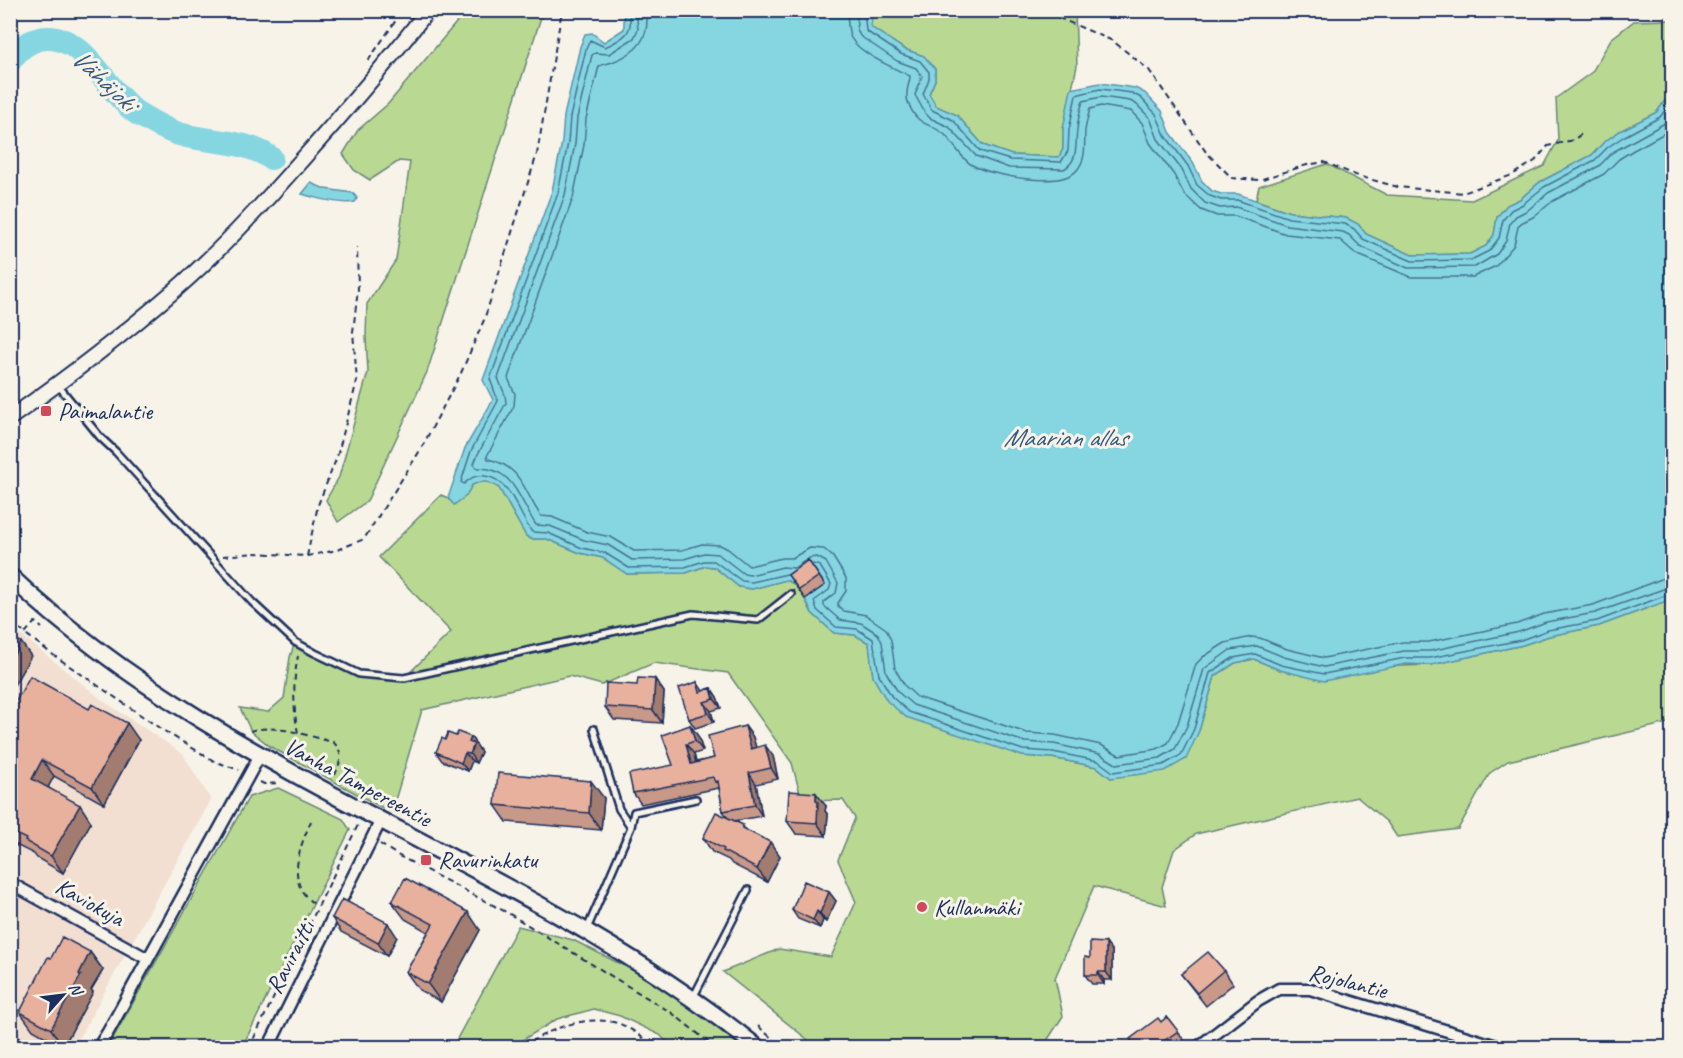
<svg xmlns="http://www.w3.org/2000/svg" width="1683" height="1058" font-family="Caveat,sans-serif">
  <style>
    .built { fill: #f2dfd2 }
    .green { fill: #b9d992; stroke: #6a8478; stroke-width: 1.5 }
    .water { fill: #86d6e2; stroke: #5b93ad; stroke-width: 1.5 }
    .lines { fill: none; stroke-linecap: round; stroke-linejoin: round }
    .shore { stroke: #467293; stroke-width: 1.5 }
    .river { stroke: #86d6e2; stroke-width: 24 }
    .service-casing { stroke: #1b2f5e; stroke-width: 10 }
    .minor-casing { stroke: #1b2f5e; stroke-width: 15 }
    .tertiary-casing { stroke: #1b2f5e; stroke-width: 18 }
    .secondary-casing { stroke: #1b2f5e; stroke-width: 20 }
    .path { stroke: #1b2f5e; stroke-width: 2; stroke-dasharray: 6 4.5; stroke-linecap: butt }
    .service { stroke: #f7f3e8; stroke-width: 5 }
    .minor { stroke: #f7f3e8; stroke-width: 10 }
    .tertiary { stroke: #f7f3e8; stroke-width: 14 }
    .secondary { stroke: #f7f3e8; stroke-width: 15 }
    .wall { fill: #c89888; stroke: #1b2f5e; stroke-width: 1.5 }
    .shaded-wall { fill: #a27c6f; stroke: #1b2f5e; stroke-width: 1.5 }
    .building { fill: #e8b19e; stroke: #1b2f5e; stroke-width: 1.5 }
    .poi-dot { fill: #d1495b; stroke: #f7f3e8; stroke-width: 2 }
    .labels { text-anchor: middle; dominant-baseline: central; stroke-width: 6; stroke-linejoin: round; paint-order: stroke }
    .poi-label { font-size: 24px; fill: #1b2f5e; stroke: #f7f3e8; text-anchor: start }
    .street-label { font-size: 24px; fill: #1b2f5e; stroke: #f7f3e8 }
    .water-label { font-size: 26px; font-style: italic; fill: #36597f; stroke: #f7f3e8 }
  </style>
  <rect width="100%" height="100%" fill="#f7f3e8"/>
  <filter id="ink" filterUnits="userSpaceOnUse"><feTurbulence type="fractalNoise" baseFrequency=".0167" numOctaves="2"/><feDisplacementMap in="SourceGraphic" scale="12" xChannelSelector="R" yChannelSelector="G"/><feConvolveMatrix kernelMatrix="1 2 1 2 8 2 1 2 1" color-interpolation-filters="sRGB"/></filter>
  <g filter="url(#ink)">
    <!-- built -->
    <path class="built" d="M10,626L105,702L183,754L211,800L74,1047H11Z"/>
    <!-- green -->
    <path class="green" d="M466,11H543L427,372L367,501L338,522L326,500L339,477L368,372L366,337L367,304L396,260L410,162L399,161L370,180L354,170L343,154L358,130L388,104Z
      M867,11H1075L1077,66L1063,129V149L1059,157L1011,155L983,145L957,115L936,106L929,94L935,80V69L923,56L904,49L870,27Z
      M1672,20V46L1669,59L1672,74L1669,95L1657,112L1620,131L1604,142L1592,155L1540,182L1520,199L1507,205L1497,217L1494,235L1486,246L1470,254L1412,255L1366,234L1358,224L1346,218L1290,212L1256,200L1259,186L1327,164L1387,195L1472,200L1544,166L1558,140L1556,98L1592,72L1611,39L1634,21Z
      M481,481L491,483L499,488L526,536L531,539H547L580,553L603,558L627,574L686,573L706,566L714,567L739,587L752,589L786,580L794,584L805,599L812,613L834,633L855,635L869,643L873,677L1022,756L1052,758L1097,767L1111,778L1199,731L1215,676L1235,663L1254,659L1280,670L1431,665L1523,645L1549,636L1599,626L1672,599V722L1508,761L1490,773L1458,829L1397,837L1387,822L1357,797L1196,834L1174,850L1162,887L1166,906L1094,886L1055,978L1063,1016L1043,1047H817L723,972L779,949L831,957L856,902L838,860L855,818L843,800L802,801L792,763L728,673L654,663L602,685L569,676L422,710L396,797L388,811L271,747L251,731L240,708L268,712L284,698L290,657L295,642L359,674L404,678L451,632L379,557L441,495L448,498L454,504L466,496L472,485Z
      M278,788L343,819L350,830L242,1047H108L249,797Z
      M518,926L573,940L640,974L691,1007L741,1047H672L660,1035L620,1016L594,1009L557,1019L511,1047L452,1048Z"/>
    <!-- water -->
    <path class="water" d="M830,10L867,11L872,15L871,27L904,49L924,56L935,69V80L929,94L936,106L957,115L983,145L1012,155L1059,157L1063,149V129L1071,89L1100,83L1135,88L1145,93L1162,111L1170,132L1193,163L1202,181L1212,191L1221,194H1238L1290,212L1346,218L1358,224L1366,234L1412,255L1470,254L1486,246L1494,235L1497,217L1507,205L1520,199L1540,182L1592,155L1604,142L1620,131L1657,112L1669,95L1672,74L1669,59L1672,46V599L1599,626L1549,636L1523,645L1431,665L1406,664L1324,681L1280,670L1254,659L1235,663L1215,676L1199,731L1186,759L1165,771L1111,778L1097,767L1052,758L1022,756L906,717L887,701L873,677L869,643L855,635L834,633L812,613L805,599L825,584L815,570L794,584L786,580L752,589L739,587L714,567L705,566L686,573L627,574L603,558L580,553L547,539H531L526,536L499,488C489,481 483,480 472,485L466,496L454,505L448,498L465,448L493,400L483,380L552,191L562,142L564,116L580,47L585,34L592,33L604,42L624,29V17L622,11Z
      M311,183L325,189L353,193L357,198L355,202C344,205 314,198 302,194Z"/>
    <g class="lines">
      <!-- shore -->
      <path class="shore" d="M628,10C636,32 623,39 605,47L590,40L586,49L570,117L568,143L558,193L490,379L498,401L471,451L461,482L464,484C470,478 477,474 485,476C511,479 518,514 532,532L548,533L582,548L605,553L629,568L685,567L704,561H714L742,581L752,582L787,574
        M636,10L638,29L634,38L609,54L595,53L592,55L577,118L575,144L565,195L498,378L505,395L506,403L478,454L474,464L476,468C514,466 519,500 536,525L550,526L584,540L608,545L632,560L684,559L704,553L718,554L744,574L750,575L783,567L794,568L809,558L817,557L826,562L838,583L836,593L824,602V606L840,620L861,623L878,634L882,642L886,672L898,692L913,705L1025,742L1054,744L1100,754L1116,764L1160,758L1175,749L1187,726L1204,669L1230,650L1257,646L1284,657L1324,667L1404,651H1430L1519,632L1546,622L1595,613L1672,586
        M646,10C651,38 637,53 612,62C607,64 603,64 599,66L586,119L584,145L573,198L508,378L515,394L514,406L487,456L488,459C522,466 524,492 541,516L552,517L587,532L611,537L634,551L682,550L702,544L720,545L728,549L749,566L782,558H792L810,548L824,549L833,557L846,578V591L838,603V606L844,611L866,615L886,629L891,640L895,669L905,686L917,697L1027,733L1055,735L1101,745L1119,755L1157,749L1168,743L1178,723L1196,664L1203,657L1225,643L1251,637L1260,638L1287,649L1324,658L1403,642H1429L1517,624L1544,614L1593,605L1664,578L1672,577
        M847,10C848,19 847,30 851,38C860,54 894,68 910,76C910,84 904,92 908,102C917,127 929,122 944,134C954,143 960,158 972,165C991,176 1062,189 1077,170C1087,158 1084,145 1085,131C1086,124 1088,116 1090,109L1101,106L1131,111L1142,123L1150,143L1174,175L1184,194L1201,210L1217,216H1235L1286,234L1340,240L1356,254L1411,277H1473L1496,266L1514,245L1518,227L1521,223L1533,217L1553,201L1604,174L1619,159L1632,151L1672,129
        M856,10L857,29L860,36L897,61L916,68L922,76L915,95L925,113L930,118L949,127L976,156L1009,168L1064,169C1079,160 1075,145 1077,130C1078,120 1080,110 1083,101L1101,97L1130,101L1136,104L1150,118L1158,139L1182,170L1191,189L1205,203L1220,208L1236,207L1287,225L1343,232L1349,235L1360,246L1408,268L1475,267L1497,254L1506,241L1510,223L1516,216L1528,210L1548,193L1599,166L1613,152L1665,123L1672,114
        M864,10L866,31L901,54L920,61L929,72V79L923,94L932,110L953,120L980,151L1010,160L1061,162L1068,151L1069,130L1076,95L1100,89L1132,93L1141,98L1156,114L1165,135L1188,166L1197,185L1210,196L1221,200H1237L1289,218L1345,224L1354,229L1363,239L1412,261L1471,260L1489,251L1499,238L1503,220L1511,210L1523,204L1544,187L1595,160L1608,147L1623,137L1660,117L1672,101
        M813,564L820,566L831,584L829,590L814,601L817,610L836,627L857,629L873,639L879,675L892,697L909,712L1023,750L1053,752L1098,761L1113,772L1163,765L1181,755L1194,729L1210,673L1233,658L1255,654L1281,665L1324,674L1405,658H1430L1521,640L1548,630L1597,621L1672,593"/>
      <!-- river -->
      <path class="river" d="M10,61C21,45 37,35 57,39C89,45 110,95 137,113C150,121 165,130 179,134C209,143 244,139 271,158"/>
      <!-- service casing -->
      <g class="service-casing">
        <path id="service" d="M57,384L100,437L116,452L252,602L295,642L315,653L359,674L404,678L693,614L758,620L791,594
          M631,827L634,812L696,799
          M587,929L631,827L619,809L594,729
          M693,998L748,890"/>
      </g>
      <!-- minor casing -->
      <g class="minor-casing">
        <path id="minor" d="M10,883L148,959
          M98,1048L108,1032L260,755
          M268,1048L381,820
          M1197,1048L1258,1001L1279,989H1310L1503,1048"/>
      </g>
      <!-- tertiary casing -->
      <g class="tertiary-casing">
        <path id="tertiary" d="M10,418C67,378 123,335 175,290C220,251 260,207 299,163C343,114 387,63 428,10"/>
      </g>
      <!-- secondary casing -->
      <g class="secondary-casing">
        <path id="secondary" d="M10,576C227,782 527,861 758,1048"/>
      </g>
      <!-- path -->
      <path class="path" d="M1051,10L1059,18L1113,41L1149,70L1206,152L1232,178L1259,180L1307,165L1324,162L1358,176L1398,187L1463,193L1512,175L1535,161L1548,146L1573,140L1583,133
        M368,61L403,10
        M223,556L254,553L307,556L337,550L364,539L421,449L461,373L484,320L537,154L562,10
        M307,556L318,505L337,457L357,381L353,332L358,289L357,247
        M10,622L52,654L161,729L214,761L239,770
        M25,633L35,622L42,628
        M250,731C276,723 307,736 333,742C345,753 340,762 335,775
        M298,733C293,708 293,680 298,656
        M260,782L264,784L280,783
        M311,821C299,849 284,885 317,906
        M380,844L399,856L508,913L672,1013L716,1048
        M758,1026L783,1048
        M249,1048L358,825
        M522,1048C547,1029 588,1013 620,1024C633,1029 644,1039 655,1048"/>
      <!-- service -->
      <use href="#service" class="service"/>
      <!-- minor -->
      <use href="#minor" class="minor"/>
      <!-- tertiary -->
      <use href="#tertiary" class="tertiary"/>
      <!-- secondary -->
      <use href="#secondary" class="secondary"/>
    </g>
    <!-- wall -->
    <path class="wall" d="M808,560L825,585L805,599L788,575Z
      M655,679L664,692L662,723L614,720L605,707L637,685Z
      M697,682L703,691L711,688L717,697L721,708L711,711L714,722L695,728L689,719Z
      M10,712L139,740L104,804L54,776L48,787L91,822L63,873L37,858L34,854L16,845L15,847L10,845Z
      M690,725L698,736L703,751L694,754L696,762L714,758L745,726L753,737L756,748L773,756L778,779L756,784L762,816L734,821L747,831L770,842L780,856L767,882L732,864L729,860L712,852L703,838L727,817L723,811L719,788L641,804L633,793L673,765Z
      M456,736L471,737L481,752L476,763L472,761L468,771L442,761L436,752L445,740Z
      M604,798L601,830L507,822L495,805Z
      M826,806L825,811L828,815L826,836L796,834L787,821Z
      M829,892L836,901L826,922L823,920L820,928L798,919L792,910Z
      M392,902L480,930L441,1002L419,990L406,972L428,932L405,919Z
      M332,918L397,937L387,956L341,932Z
      M1112,951V980H1104V984H1092L1085,975L1090,958Z
      M90,952L103,970L91,990L93,992L63,1047L33,1030L20,1012L51,958Z
      M1224,970L1233,984L1206,1006L1181,974Z
      M1167,1017L1184,1040L1174,1047H1136L1161,1022Z"/>
    <!-- shaded-wall -->
    <path class="shaded-wall" d="M21,642L31,656L10,692V662Z
      M655,679L664,692L662,723L653,710Z
      M711,688L717,697L721,708L714,699Z
      M704,702L711,711L714,722L708,713Z
      M127,723L139,740L104,804L92,787Z
      M690,725L698,736L703,751L695,741Z
      M745,726L753,737L759,759L751,749Z
      M471,737L481,752L476,763L470,754L469,742Z
      M686,744L694,754L698,774L691,764Z
      M765,745L773,756L778,779L771,768Z
      M465,753L472,761L468,771L461,763Z
      M42,760L54,776L44,795L32,779Z
      M749,773L756,784L762,816L755,805Z
      M591,781L604,798L601,830L589,813Z
      M816,793L826,806L825,811L828,815L826,836L817,823L816,801Z
      M80,805L91,822L63,873L51,856Z
      M10,837L16,845L15,847L10,841Z
      M770,842L780,856L767,882L757,869Z
      M829,892L836,901L826,922L820,913Z
      M817,911L823,920L820,928L813,920Z
      M468,912L480,930L441,1002L428,984Z
      M388,923L397,937L387,956L378,943Z
      M1106,943L1112,951V980L1106,972Z
      M90,952L103,970L91,990L93,992L63,1047L51,1029Z
      M1098,972L1104,980V984L1098,975Z
      M10,1022L24,1047H21L10,1027Z"/>
    <!-- building -->
    <path class="building" d="M808,560L819,576L799,590L788,575Z
      M10,636L21,642L10,662Z
      M30,676L89,709L92,704L127,723L92,787L42,760L32,779L80,805L51,856L25,841L26,839L10,831V712Z
      M638,678L655,679L653,710L605,707L606,683L637,685Z
      M697,682L700,692L711,688L714,699L704,702L708,713L689,719L679,688Z
      M690,725L695,741L686,744L691,764L714,758L708,736L745,726L751,749L765,745L771,768L749,773L755,805L723,811L718,781L715,782L713,777L633,793L629,774L673,765L662,735Z
      M458,732L471,737L469,742L474,744L470,754L465,753L461,763L436,752L442,738L445,740L448,733L456,736Z
      M498,773L591,781L589,813L495,805Z
      M789,791L816,793V801L818,802L817,823L787,821Z
      M716,812L743,825L742,828L770,842L757,869L723,851L724,849L703,838Z
      M405,878L468,912L428,984L406,972L433,924L392,902Z
      M804,881L829,892L820,913L817,911L813,920L792,910Z
      M342,899L388,923L378,943L332,918Z
      M62,937L90,952L79,974L81,975L51,1029L20,1012L48,957L51,958Z
      M1090,942L1106,943V972H1098V975H1085V957L1090,958Z
      M1208,952L1224,970L1197,993L1181,974Z
      M1167,1017L1178,1031L1155,1047H1136L1130,1039L1158,1018L1161,1022Z
      M10,1027L21,1047H10Z
      M1411,1041L1432,1047H1408Z"/>
  </g>
  <!-- markers -->
  <g class="poi-dot">
    <rect x="40" y="405" width="12" height="12" rx="3"/>
    <rect x="420" y="854" width="12" height="12" rx="3"/>
    <circle cx="922" cy="907" r="6"/>
  </g>
  <g class="labels">
    <!-- poi labels -->
    <g class="poi-label">
      <text x="58" y="411">Paimalantie</text>
      <text x="438" y="860">Ravurinkatu</text>
      <text x="934" y="907">Kullanmäki</text>
    </g>
    <!-- street labels -->
    <g class="street-label">
      <text transform="translate(358 782) rotate(28)">Vanha Tampereentie</text>
      <text transform="translate(90 902) rotate(29)">Kaviokuja</text>
      <text transform="translate(290 957) rotate(-63)">Raviraitti</text>
      <text transform="translate(1348 981) rotate(14)">Rojolantie</text>
    </g>
    <!-- water labels -->
    <g class="water-label">
      <text transform="translate(104 80) rotate(43)">Vähäjoki</text>
      <text x="1065" y="437">Maarian allas</text>
    </g>
  </g>
  <!-- margin -->
  <rect width="1683" height="1058" fill="none" stroke="#f7f3e8" stroke-width="36"/>
  <rect x="18" y="18" width="1647" height="1022" fill="none" stroke="#1b2f5e" stroke-width="2" filter="url(#ink)"/>
  <!-- north arrow -->
  <g transform="translate(63 995) rotate(62)" stroke="#f7f3e8" stroke-width="4.5" paint-order="stroke">
  <path d="M0-4.5L10 22L0 15L-10 22Z" fill="#1b2f5e"/>
  <text y="-9" font-size="16" font-weight="bold" text-anchor="middle" fill="#1b2f5e">N</text>
  </g>
</svg>
